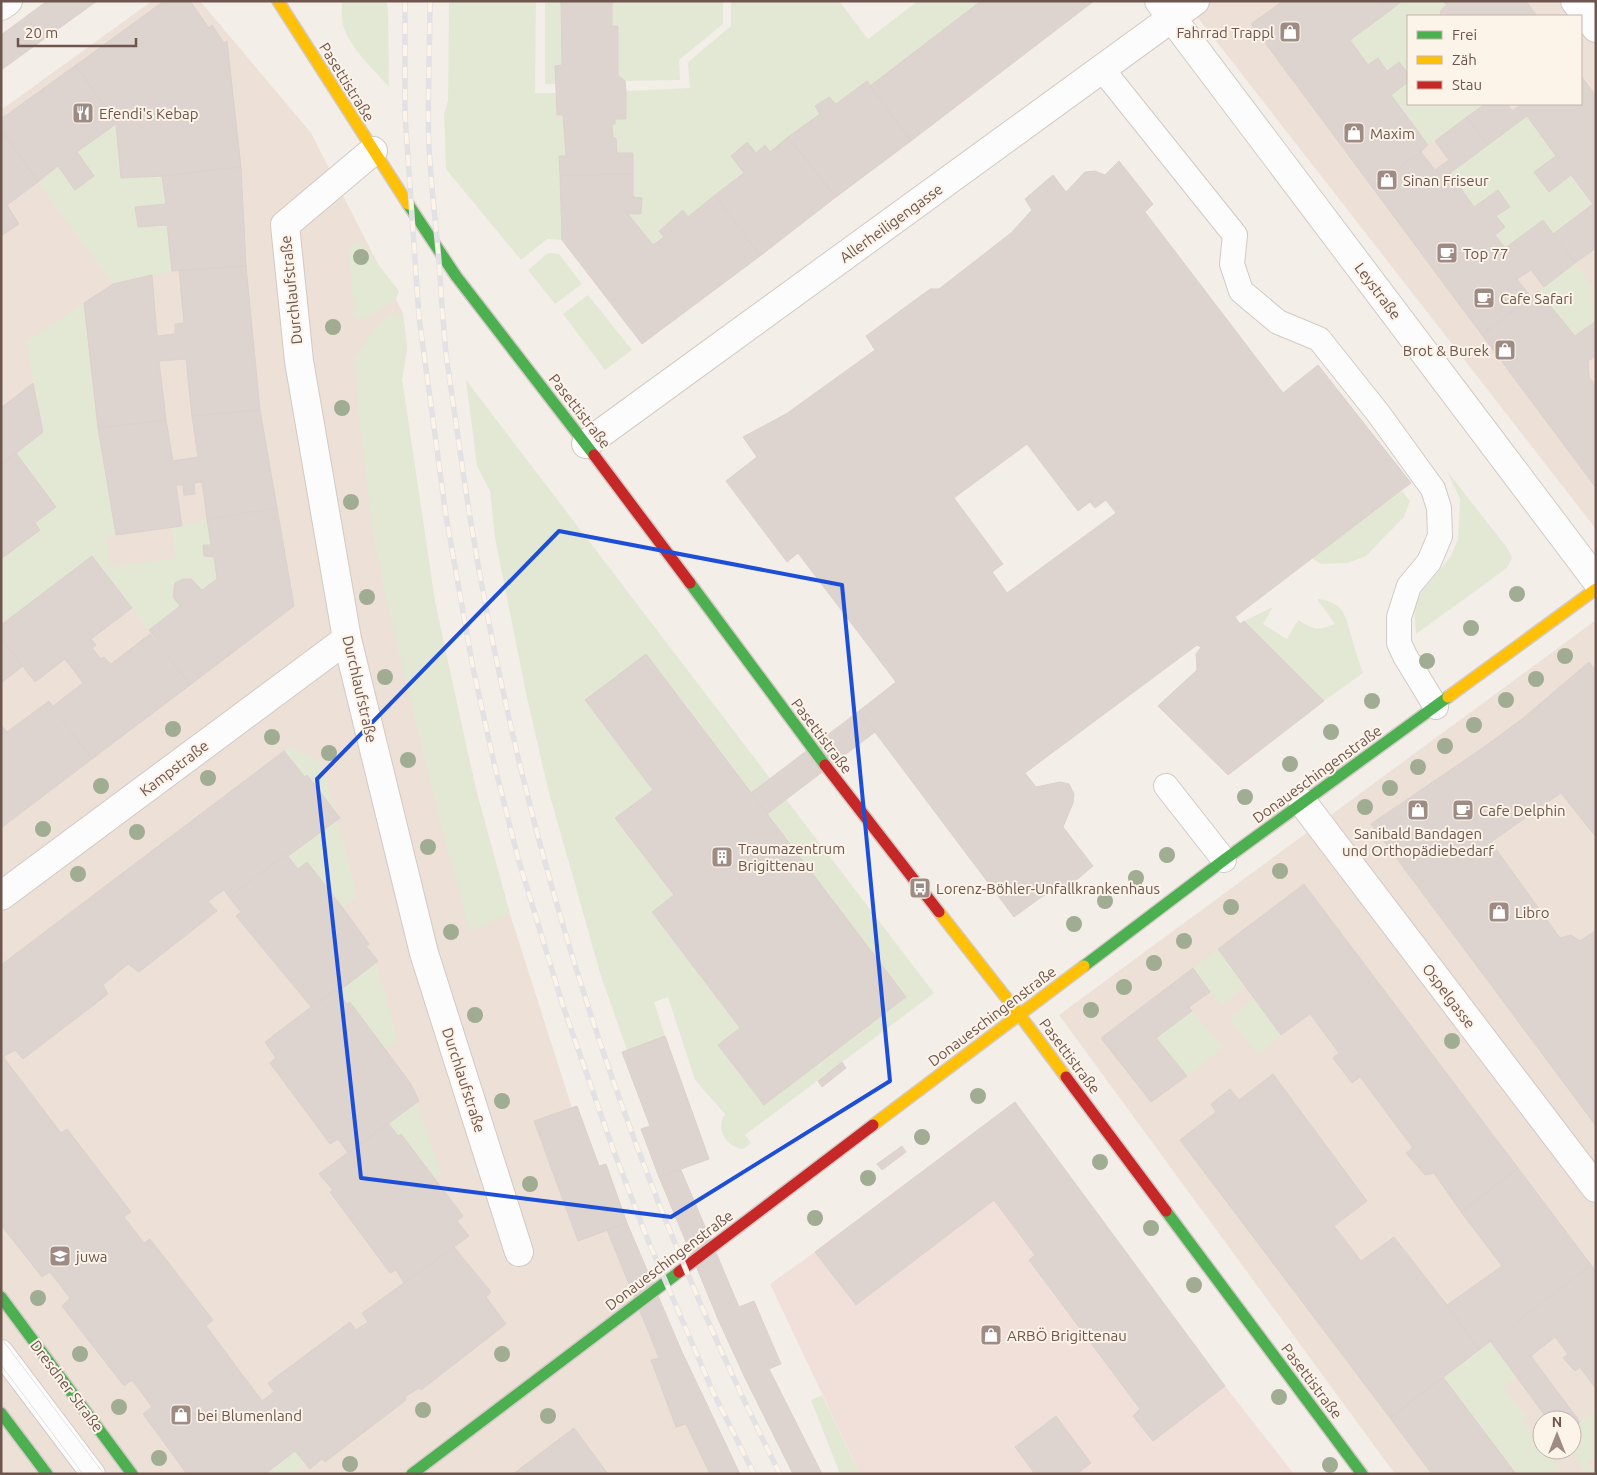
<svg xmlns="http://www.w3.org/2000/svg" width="1597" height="1475" font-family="Ubuntu,sans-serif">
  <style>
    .residential { fill: #ece0d7; fill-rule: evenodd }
    .commercial { fill: #f1e0da }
    .green { fill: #e3e8d5; fill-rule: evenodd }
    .building { fill: #ddd4cf; stroke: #dcd1cc; fill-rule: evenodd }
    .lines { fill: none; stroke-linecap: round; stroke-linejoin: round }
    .lane-casing { stroke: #d1cac4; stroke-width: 26 }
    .street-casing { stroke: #d1cac4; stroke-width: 30 }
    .fast-casing { stroke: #d3cac6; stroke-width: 14 }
    .slow-casing { stroke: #d3cac6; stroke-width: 14 }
    .jam-casing { stroke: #d3cac6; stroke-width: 14 }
    .lane { stroke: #fdfcfc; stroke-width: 24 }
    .street { stroke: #fdfcfc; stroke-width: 28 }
    .fast { stroke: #4caf50; stroke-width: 11 }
    .slow { stroke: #ffc107; stroke-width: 11 }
    .jam { stroke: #c62828; stroke-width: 11 }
    .tram { stroke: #e3e1e3; stroke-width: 1 }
    .rail-casing { stroke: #e3e1e3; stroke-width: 5.5 }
    .rail { stroke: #fcf3e9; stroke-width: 4; stroke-dasharray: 11; stroke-linecap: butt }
    .tree { fill: #a0ad92 }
    .marked { fill: none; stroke: #1d4ed8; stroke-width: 4; stroke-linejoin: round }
    .labels { text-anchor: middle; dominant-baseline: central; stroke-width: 4; stroke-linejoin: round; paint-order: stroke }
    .poi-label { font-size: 15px; fill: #6e554d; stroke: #fcf3e9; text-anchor: start }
    .street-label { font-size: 15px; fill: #6e554d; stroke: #fcf3e9 }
  </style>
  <rect width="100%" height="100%" fill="#f4eee9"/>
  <!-- residential -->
  <path class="residential" d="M152,1H200L311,133L403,313L407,348L402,380L435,602L456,703L476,790L510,914L572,1108L534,1122L578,1241L607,1230L686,1424L710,1474H1V110Z
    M1185,1H1596V529ZM1408,16H1581V104H1408Z
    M1596,620V1474H1395L1059,1015ZM1542,1420H1572V1450H1542Z"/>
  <!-- commercial -->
  <path class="commercial" d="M1015,1102L1225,1386L1294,1474H860L770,1284L815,1252Z"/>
  <!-- green -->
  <path class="green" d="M342,1H386L388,9L389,87C375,71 351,49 344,28C341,20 342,10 342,1Z
    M449,1H536L535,93H556L557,115H563L566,156H560L562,240L547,239L521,260L446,169L444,114L448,101Z
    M545,1H561L562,65L555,66L556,84H545Z
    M612,1H723V24L679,60L680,80L625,81L618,75L612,26Z
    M731,1H839L868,39L918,1H981L870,86L867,81L836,104L828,97L815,106L820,114L770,152L765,145L756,153L746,142L731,156L744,173L688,217L683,211L659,230L664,237L653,245L628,214H641L642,198L633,197V153H617L616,138H613L612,124H615V119H626V91L690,88L688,62L731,26Z
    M1402,1H1443L1447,5L1441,10L1440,16H1408V73L1399,62L1387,71L1378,58L1368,65L1350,40Z
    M1408,82V104H1485L1428,145L1391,95Z
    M1527,116L1556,156L1534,172L1549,192L1571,175L1593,204L1553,234L1542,220L1505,248L1495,235L1504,227L1496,216L1510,206L1499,191L1474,207L1450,173Z
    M116,124L122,178L162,176L166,204L135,207L138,227L167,225L172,271L113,284L38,182L58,166L75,189L94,177L77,152Z
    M356,243L364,246L399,291L396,299L363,320L354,316L349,249Z
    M548,253L559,254L582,284L555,304L528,270Z
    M1575,263L1596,291V321L1575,336L1538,291Z
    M588,295L632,350L605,370L563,314Z
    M84,303L97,428L116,535L106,537L110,567L176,558L171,527L182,526L207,519L211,545H203L204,556L214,557L217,579L202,590L191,579H183L175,583C171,594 174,597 180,606L149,630L92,557L1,625V559L40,531L35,523L55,507L16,453L43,432L26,342Z
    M403,313L407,348L402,380L435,602L476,790L510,914L470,931L444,836L391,620L373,532L359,416L355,358L378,324L390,316Z
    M466,380L934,993L745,1135L751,1143L743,1149C726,1147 715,1128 725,1114L695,1080L668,997L654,1002L665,1036L627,1050L601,976L548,789L526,693L495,538L490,491L477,466ZM653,790L906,997L764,1105L718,1045L740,1028L652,912L674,895L615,818Z
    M1447,471L1508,549L1512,558L1507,568L1416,634L1414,605L1422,591L1451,556L1458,539L1460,499Z
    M1402,491L1410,501L1404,517L1366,556L1348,563L1321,564L1312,558Z
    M1317,599C1345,601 1346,618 1352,639C1355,650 1359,662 1363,673L1324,701L1244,621L1273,607L1263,624L1287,639L1298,620C1315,630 1317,631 1335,624Z
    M290,748L321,761L336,812L307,775L305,777L284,751Z
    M337,819L357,896L343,908L307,862L298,869L288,856Z
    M1218,949L1245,986L1222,1005L1210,992L1193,968Z
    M376,963L398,1040L384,1049L350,1002L347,1004L338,992Z
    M1255,998L1281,1035L1258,1055L1230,1019Z
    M1192,1011L1223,1047L1187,1076L1156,1038Z
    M417,1102L441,1173L435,1178L401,1134L398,1136L388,1123Z
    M1491,1342L1517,1376L1503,1387L1526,1416L1523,1422L1542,1446V1450H1545L1564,1474H1516L1443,1377Z
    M822,1395L860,1474H840L811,1400Z
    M1593,1412L1596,1416V1456L1588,1462L1596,1474H1587L1570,1450H1572V1428Z
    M295,1451L306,1464L293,1474H265Z"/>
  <!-- building -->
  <path class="building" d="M47,1H97L1,70V35Z
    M164,1H190L209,28L212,25L224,43L227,41L241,167L162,176L121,178L116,124L76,65Z
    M561,1H612V26H618V75L625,81L626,91V119H615V124H612L613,138H616L617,153H633V174L560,175L559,156H566L563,115H557L555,66L562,65Z
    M981,1H1094L911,141L870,86Z
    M1283,1H1380L1388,12L1350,40L1368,65L1378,58L1387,71L1399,62L1408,73V82L1391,95L1428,145L1421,152L1372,187L1251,24Z
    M1380,1H1402L1388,12Z
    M1443,1H1526L1537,16H1440L1441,10L1447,5Z
    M76,65L116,124L77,152L94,176L75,190L58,166L38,182L1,129V119Z
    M1581,76L1596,96V248L1575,263L1553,234L1593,204L1571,175L1549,192L1534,172L1556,156L1527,116L1488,145L1467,117L1485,104H1507L1512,111L1522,104H1581Z
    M867,81L911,141L836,197L788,137L820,114L815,106L829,97L836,104Z
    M1467,117L1488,145L1450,173L1474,207L1498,190L1510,207L1496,216L1505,227L1495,235L1505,248L1543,220L1575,263L1544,287L1531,270L1517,279L1531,297L1482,335L1372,187L1421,152L1435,170L1449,160L1435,141Z
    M1,129L38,182L7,205L19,224L1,236Z
    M788,137L836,197L760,256L715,195L744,173L731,156L747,142L756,153L765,145L770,152Z
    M1119,161L1153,204L1145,212L1283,393L1318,365L1411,483L1235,617L1240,624L1244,621L1324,701L1228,775L1158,706L1197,670L1196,654L1201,647L1197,645L1025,773L1036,787L1060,782L1069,784L1074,794L1073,803L1063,827L1093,866L1061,893L1054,888L1014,917L859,711L896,682L798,553L787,562L726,481L757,457L743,437L786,414L875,350L866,336L930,289H939L1011,233L1032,210L1025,199L1053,175L1066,192L1085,172L1095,171L1105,175ZM1027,444L1078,511L1090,502L1095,508L1106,500L1116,513L1007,593L992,572L1003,564L954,498Z
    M241,167L246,266L172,271L167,225L138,227L135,207L166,204L162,176Z
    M633,174V197L642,198L641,214H628L653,245L664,237L659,231L683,210L688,217L715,195L760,256L642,344L562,240L560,175Z
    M246,266L260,410L192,416L186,359L159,361L166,420L98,428L84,303L113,284L152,275L157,336L175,334V324L184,323L179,270Z
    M1538,291L1575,336L1596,321V356L1588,361L1589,378L1596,384V488L1482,335Z
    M33,383L43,432L1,465V408Z
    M260,410L277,508L207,519L202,482L194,483L195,494L184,495L183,485H176L182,526L116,535L98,428L166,420L173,461L198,457L192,416Z
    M16,453L56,507L35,523L40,530L1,559V485L2,484L1,465Z
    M277,508L294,606L190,685L149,630L180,606L173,597L175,583L183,579H191L202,590L217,579L214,557L204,556L203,545H211L207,519Z
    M92,556L132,608L91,639L96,645L92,648L101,659L104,657L111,664L150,634L190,685L92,759L52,707L83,683L65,659L35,682L1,638V625Z
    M1,638L23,666L1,683Z
    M646,654L906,997L764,1105L718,1045L740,1028L652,912L674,895L615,818L653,790L585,700Z
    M1589,662L1596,671V837L1561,793L1491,842L1560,938L1571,935L1580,941L1596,930V1126L1371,824L1484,747L1522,719Z
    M49,701L92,759L1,828V725L7,732Z
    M859,711L875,732L767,814L751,793Z
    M284,751L305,777L307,775L340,818L288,856L286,854L229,897L224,890L208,901L217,911L139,972L128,964L103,985L108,994L23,1059L15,1050L3,1057L1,1054V965Z
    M286,854L298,869L307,862L343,908L369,944L366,946L378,961L338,992L334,991L312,1008L236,916L241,912L229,897Z
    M1304,884L1518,1168L1461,1212L1434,1173L1425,1175L1406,1153L1413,1148L1360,1077L1352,1083L1333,1058L1339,1053L1310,1014L1281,1035L1218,949Z
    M1193,968L1210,992L1189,1007L1192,1011L1156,1038L1187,1076L1151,1102L1101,1038Z
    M334,991L338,992L347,1004L350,1002L411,1084L419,1101L348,1153L338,1139L330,1144L270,1063L276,1058L265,1042L311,1007Z
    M665,1036L709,1159L659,1177L641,1129L650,1126L622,1052Z
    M1,1054L61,1133L67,1129L131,1212L124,1217L144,1243L150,1239L213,1320L206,1326L262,1401L274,1392L268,1383L350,1322L356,1330L368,1322L362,1313L454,1247L491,1292L486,1297L506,1324L421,1390L419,1388L405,1397L406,1400L325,1462L322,1459L310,1469L295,1451L265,1474H187L143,1414L152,1407L132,1380L124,1386L62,1306L70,1298L50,1272L42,1277L1,1225Z
    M842,1062L846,1068L822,1087L818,1081Z
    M1273,1074L1367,1201L1334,1226L1361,1261L1394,1237L1447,1305L1479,1350L1390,1418L1180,1140L1216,1112L1211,1104L1230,1089L1239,1100Z
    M1015,1102L1225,1386L1153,1441L1133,1416L1140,1409L1029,1260L1035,1255L994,1200L856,1305L815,1252Z
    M577,1106L599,1166L606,1164L627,1223L578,1241L534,1121Z
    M388,1123L398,1136L401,1134L463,1216L457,1221L469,1236L404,1283L396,1270L390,1273L330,1192L333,1190L319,1174Z
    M902,1146L906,1152L882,1170L877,1164Z
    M1518,1168L1591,1265L1479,1350L1447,1305L1502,1266L1461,1212Z
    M681,1170L739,1307L754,1301L781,1364L769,1369L822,1474H793L746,1380L718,1319L659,1177Z
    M627,1223L682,1352L740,1474H710L686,1424L676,1427L651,1360L659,1358L607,1230Z
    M1591,1265L1596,1271V1389L1580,1367L1575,1371L1563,1358L1568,1354L1555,1337L1531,1356L1580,1422L1572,1428V1420H1548L1491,1342Z
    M1443,1377L1516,1474H1432L1390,1418Z
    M1056,1416L1091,1463L1077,1474H1035L1015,1447Z
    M574,1428L608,1474H513Z"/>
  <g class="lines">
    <!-- lane casing -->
    <g class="lane-casing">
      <path id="lane" d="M1102,69L1235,235L1232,264L1241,291L1278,322L1319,339L1378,413L1433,489L1439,508L1440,536L1429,562L1409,586L1399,617V643L1405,656L1436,707
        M1166,786L1224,860
        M1,1352L93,1474"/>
    </g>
    <!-- street casing -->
    <g class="street-casing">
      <path id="street" d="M1159,1L1596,580
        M1575,1L1596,28
        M1,6L8,1
        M373,151L285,225L299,361L347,639L424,953L519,1252
        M586,444L1195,1
        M1303,803L1596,1188
        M1,896L347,639"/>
    </g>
    <!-- fast casing -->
    <g class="fast-casing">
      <path id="fast" d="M408,204L456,276L594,455
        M690,583L825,765
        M1084,966L1224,860L1448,697
        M1166,1211L1362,1474
        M1,1297L132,1474
        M1,1413L47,1474
        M412,1474L679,1272"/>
    </g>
    <!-- slow casing -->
    <g class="slow-casing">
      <path id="slow" d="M278,1L408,204
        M1448,697L1596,589
        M939,912L1019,1014L1066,1077
        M873,1125L1084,966"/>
    </g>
    <!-- jam casing -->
    <g class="jam-casing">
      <path id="jam" d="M594,455L690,583
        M825,765L939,912
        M1066,1077L1166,1211
        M679,1272L873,1125"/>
    </g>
    <!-- lane -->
    <use href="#lane" class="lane"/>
    <!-- street -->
    <use href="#street" class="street"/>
    <!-- fast -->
    <use href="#fast" class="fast"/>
    <!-- slow -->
    <use href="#slow" class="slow"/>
    <!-- jam -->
    <use href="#jam" class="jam"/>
    <!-- tram -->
    <path class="tram" d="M1,1338L104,1474
      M1,1365L83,1474"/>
    <!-- rail casing -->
    <g class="rail-casing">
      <path id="rail" d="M405,1V115L419,317L446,516L473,668L494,763L518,858L563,1006L613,1149L647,1238L713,1392L754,1474
        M430,1C430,50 427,99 429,147C431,185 436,224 439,262C441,292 443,323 446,354C450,382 454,410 458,437C508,800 616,1147 780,1474"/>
    </g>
    <!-- rail -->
    <use href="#rail" class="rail"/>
  </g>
  <!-- trees -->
  <g class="tree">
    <circle cx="361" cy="257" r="8"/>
    <circle cx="333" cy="327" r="8"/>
    <circle cx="342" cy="408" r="8"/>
    <circle cx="351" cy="502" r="8"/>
    <circle cx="1517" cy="594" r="8"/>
    <circle cx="367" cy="597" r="8"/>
    <circle cx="1471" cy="628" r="8"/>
    <circle cx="1565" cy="656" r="8"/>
    <circle cx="1427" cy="661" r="8"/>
    <circle cx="385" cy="677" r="8"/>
    <circle cx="1536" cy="679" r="8"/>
    <circle cx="1506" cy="700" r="8"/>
    <circle cx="1372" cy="701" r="8"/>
    <circle cx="1474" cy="725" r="8"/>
    <circle cx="173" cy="729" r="8"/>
    <circle cx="1331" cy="732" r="8"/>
    <circle cx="272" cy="737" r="8"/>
    <circle cx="1445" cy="746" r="8"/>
    <circle cx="329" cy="753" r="8"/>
    <circle cx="408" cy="760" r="8"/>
    <circle cx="1290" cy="764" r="8"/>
    <circle cx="1418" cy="767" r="8"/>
    <circle cx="208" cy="778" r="8"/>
    <circle cx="101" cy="786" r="8"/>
    <circle cx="1390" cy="788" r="8"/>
    <circle cx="1245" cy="797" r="8"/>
    <circle cx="1365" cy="807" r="8"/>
    <circle cx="43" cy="829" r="8"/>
    <circle cx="137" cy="832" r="8"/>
    <circle cx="428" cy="847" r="8"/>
    <circle cx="1167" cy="855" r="8"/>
    <circle cx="1280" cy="871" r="8"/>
    <circle cx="78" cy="874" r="8"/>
    <circle cx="1136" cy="878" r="8"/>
    <circle cx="1105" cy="901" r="8"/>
    <circle cx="1231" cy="907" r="8"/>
    <circle cx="1074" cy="924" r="8"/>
    <circle cx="451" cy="932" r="8"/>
    <circle cx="1184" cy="941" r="8"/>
    <circle cx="1154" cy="963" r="8"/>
    <circle cx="1124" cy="987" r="8"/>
    <circle cx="1091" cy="1010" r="8"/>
    <circle cx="475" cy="1015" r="8"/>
    <circle cx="1452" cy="1041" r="8"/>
    <circle cx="978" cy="1096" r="8"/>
    <circle cx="502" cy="1101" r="8"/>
    <circle cx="922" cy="1137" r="8"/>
    <circle cx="1100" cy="1162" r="8"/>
    <circle cx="868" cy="1178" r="8"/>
    <circle cx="530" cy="1184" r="8"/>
    <circle cx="815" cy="1218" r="8"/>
    <circle cx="1151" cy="1228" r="8"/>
    <circle cx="1194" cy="1285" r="8"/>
    <circle cx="38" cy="1298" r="8"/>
    <circle cx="80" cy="1354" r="8"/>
    <circle cx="502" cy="1354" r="8"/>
    <circle cx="1279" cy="1397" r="8"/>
    <circle cx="119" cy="1407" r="8"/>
    <circle cx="423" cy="1410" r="8"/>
    <circle cx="548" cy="1416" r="8"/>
    <circle cx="159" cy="1458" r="8"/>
    <circle cx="350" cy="1464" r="8"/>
    <circle cx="1330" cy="1465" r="8"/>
  </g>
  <!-- marked area -->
  <path class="marked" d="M559,531L842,585L890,1081L671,1217L361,1178L317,779Z"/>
  <!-- icons -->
  <defs>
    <g id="shop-square" transform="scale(1.125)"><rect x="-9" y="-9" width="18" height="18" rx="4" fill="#9d8b84" stroke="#fcf3e9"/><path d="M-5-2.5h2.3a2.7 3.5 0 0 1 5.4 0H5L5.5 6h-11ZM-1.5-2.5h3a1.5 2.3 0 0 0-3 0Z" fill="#fff"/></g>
    <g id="restaurant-square" transform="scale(1.125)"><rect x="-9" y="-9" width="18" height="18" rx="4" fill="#9d8b84" stroke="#fcf3e9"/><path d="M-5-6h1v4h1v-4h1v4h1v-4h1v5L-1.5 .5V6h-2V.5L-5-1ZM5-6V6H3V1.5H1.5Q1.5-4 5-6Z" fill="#fff"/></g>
    <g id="cafe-square" transform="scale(1.125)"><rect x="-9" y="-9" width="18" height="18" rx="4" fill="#9d8b84" stroke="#fcf3e9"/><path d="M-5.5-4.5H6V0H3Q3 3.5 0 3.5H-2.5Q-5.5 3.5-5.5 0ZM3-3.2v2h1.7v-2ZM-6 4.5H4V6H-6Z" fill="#fff"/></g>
    <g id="building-square" transform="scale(1.125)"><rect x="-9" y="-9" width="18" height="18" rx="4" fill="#9d8b84" stroke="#fcf3e9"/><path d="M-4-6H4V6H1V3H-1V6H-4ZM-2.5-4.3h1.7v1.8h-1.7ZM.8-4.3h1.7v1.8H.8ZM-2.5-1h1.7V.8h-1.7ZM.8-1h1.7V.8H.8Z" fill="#fff"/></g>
    <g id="bus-square" transform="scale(1.125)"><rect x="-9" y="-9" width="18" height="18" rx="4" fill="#9d8b84" stroke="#fcf3e9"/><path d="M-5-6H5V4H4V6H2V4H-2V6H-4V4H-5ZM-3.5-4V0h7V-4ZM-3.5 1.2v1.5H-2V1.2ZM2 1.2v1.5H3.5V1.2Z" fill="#fff"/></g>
    <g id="school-square" transform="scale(1.125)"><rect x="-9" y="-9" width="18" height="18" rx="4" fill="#9d8b84" stroke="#fcf3e9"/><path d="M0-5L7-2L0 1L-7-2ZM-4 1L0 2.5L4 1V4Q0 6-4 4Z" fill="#fff"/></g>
  </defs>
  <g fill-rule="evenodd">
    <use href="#shop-square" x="1290" y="32"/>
    <use href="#restaurant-square" x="83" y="113"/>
    <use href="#shop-square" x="1354" y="133"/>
    <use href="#shop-square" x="1387" y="180"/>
    <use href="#cafe-square" x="1447" y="253"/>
    <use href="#cafe-square" x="1484" y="298"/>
    <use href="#shop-square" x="1505" y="350"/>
    <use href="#shop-square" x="1418" y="810"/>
    <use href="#cafe-square" x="1463" y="810"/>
    <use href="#building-square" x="722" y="857"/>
    <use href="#bus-square" x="920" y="888"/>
    <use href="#shop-square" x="1499" y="912"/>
    <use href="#school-square" x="60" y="1256"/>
    <use href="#shop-square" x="991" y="1335"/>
    <use href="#shop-square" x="181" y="1415"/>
  </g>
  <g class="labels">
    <!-- poi labels -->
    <g class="poi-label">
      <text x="1274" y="32" text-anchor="end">Fahrrad Trappl</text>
      <text x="99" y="113">Efendi's Kebap</text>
      <text x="1370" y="133">Maxim</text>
      <text x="1403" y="180">Sinan Friseur</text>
      <text x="1463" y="253">Top 77</text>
      <text x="1500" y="298">Cafe Safari</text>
      <text x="1489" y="350" text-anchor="end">Brot &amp; Burek</text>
      <text x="1479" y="810">Cafe Delphin</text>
      <text x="1418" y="833" text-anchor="middle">Sanibald Bandagen<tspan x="1418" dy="17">und Orthopädiebedarf</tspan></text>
      <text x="738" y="848">Traumazentrum<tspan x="738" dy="17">Brigittenau</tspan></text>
      <text x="936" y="888">Lorenz-Böhler-Unfallkrankenhaus</text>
      <text x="1515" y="912">Libro</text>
      <text x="76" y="1256">juwa</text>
      <text x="1007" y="1335">ARBÖ Brigittenau</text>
      <text x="197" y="1415">bei Blumenland</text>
    </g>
    <!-- street labels -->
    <g class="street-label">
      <text transform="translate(347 82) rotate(58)">Pasettistraße</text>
      <text transform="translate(891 223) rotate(-36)">Allerheiligengasse</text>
      <text transform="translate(291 290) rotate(-96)">Durchlaufstraße</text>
      <text transform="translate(1378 291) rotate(53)">Leystraße</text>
      <text transform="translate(580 411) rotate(52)">Pasettistraße</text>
      <text transform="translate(360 689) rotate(77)">Durchlaufstraße</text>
      <text transform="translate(822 736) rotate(53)">Pasettistraße</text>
      <text transform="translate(174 768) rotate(-37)">Kampstraße</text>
      <text transform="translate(1317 774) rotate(-36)">Donaueschingenstraße</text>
      <text transform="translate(1449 996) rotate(53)">Ospelgasse</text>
      <text transform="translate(992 1016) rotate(-37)">Donaueschingenstraße</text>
      <text transform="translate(1070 1056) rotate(53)">Pasettistraße</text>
      <text transform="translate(464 1080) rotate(72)">Durchlaufstraße</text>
      <text transform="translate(669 1260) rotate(-37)">Donaueschingenstraße</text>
      <text transform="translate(1312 1381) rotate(53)">Pasettistraße</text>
      <text transform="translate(67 1386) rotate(53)">Dresdner Straße</text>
    </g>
  </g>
  <!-- border -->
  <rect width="1597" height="1475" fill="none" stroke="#6e554d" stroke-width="5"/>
  <!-- legend -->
  <rect x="1407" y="15" width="175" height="90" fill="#fcf3e9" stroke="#c3b4ab"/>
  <rect x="1417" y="31" width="25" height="8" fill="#4caf50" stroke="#c3b4ab"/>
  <text x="1452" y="40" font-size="15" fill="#6e554d">Frei</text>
  <rect x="1417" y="56" width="25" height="8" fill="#ffc107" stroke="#c3b4ab"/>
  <text x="1452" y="65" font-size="15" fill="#6e554d">Zäh</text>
  <rect x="1417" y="81" width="25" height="8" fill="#c62828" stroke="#c3b4ab"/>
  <text x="1452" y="90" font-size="15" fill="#6e554d">Stau</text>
  <!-- north arrow -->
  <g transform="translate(1557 1435)"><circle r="24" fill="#fcf3e9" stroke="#c3b4ab"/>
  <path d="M0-4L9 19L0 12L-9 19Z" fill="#9d8b84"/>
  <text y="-8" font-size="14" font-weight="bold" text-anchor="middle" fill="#6e554d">N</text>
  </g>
  <!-- scale -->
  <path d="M18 38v8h118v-8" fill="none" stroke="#6e554d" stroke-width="2.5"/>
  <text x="25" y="38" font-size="15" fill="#6e554d" stroke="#fcf3e9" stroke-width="4" paint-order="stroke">20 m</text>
</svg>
